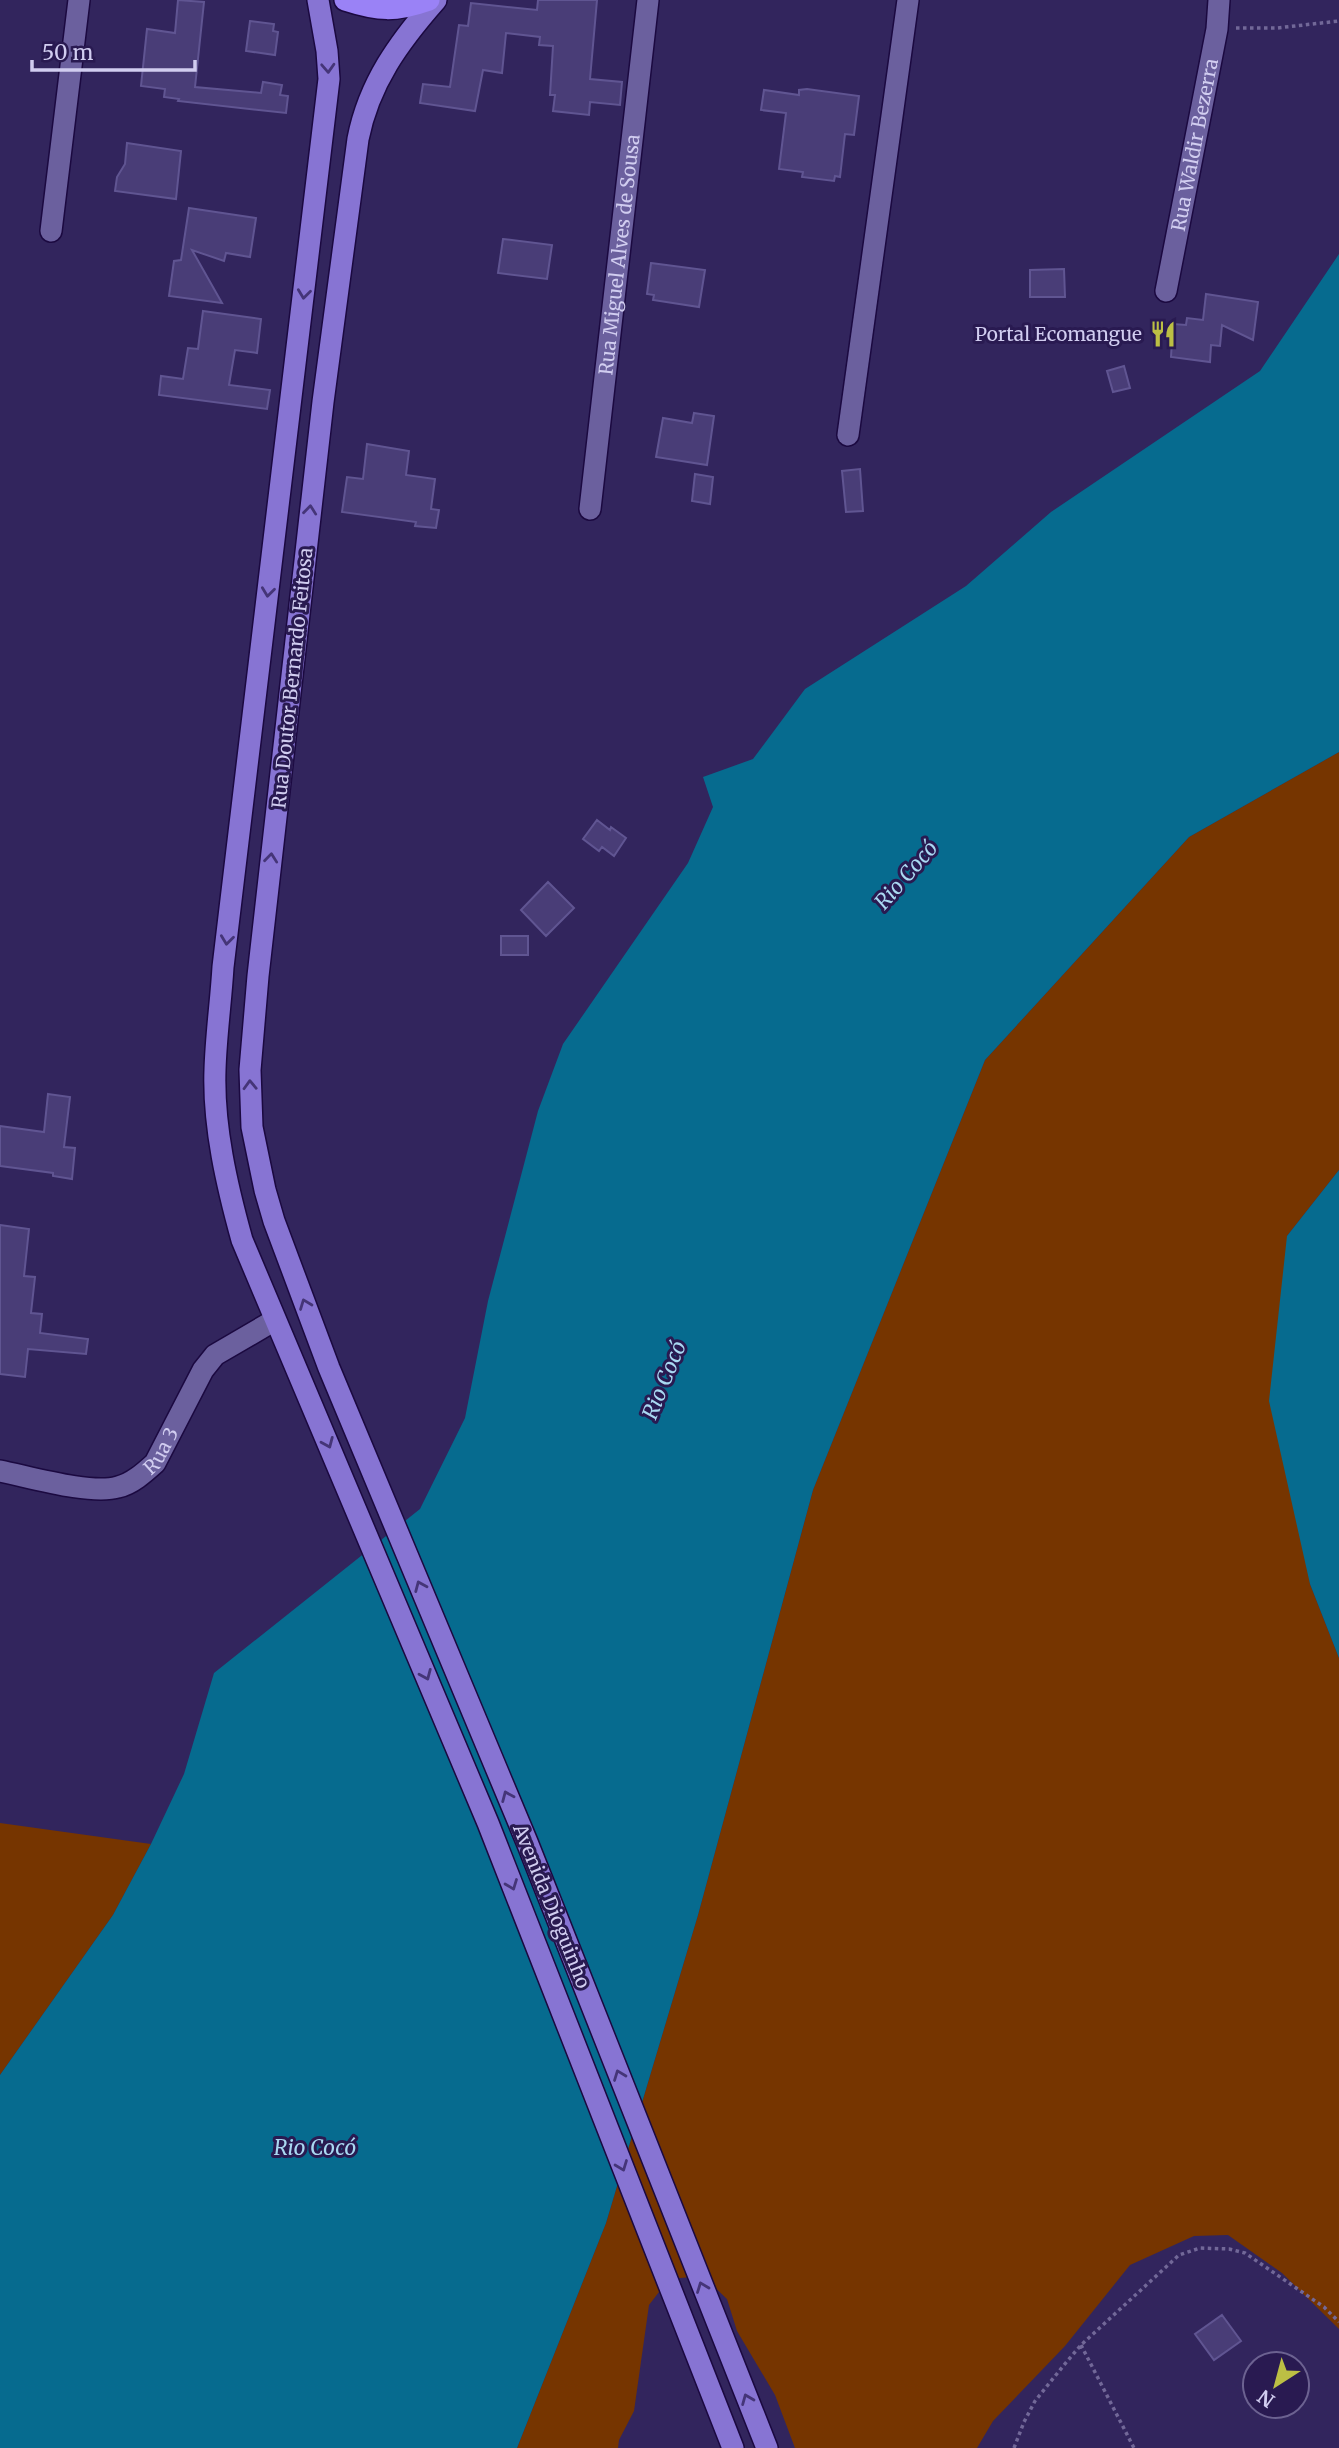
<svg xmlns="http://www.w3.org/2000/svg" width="1339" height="2448" font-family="Merriweather,serif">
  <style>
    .green { fill: #763500 }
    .water { fill: #066b8f }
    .building { fill: #493d77; stroke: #605592; stroke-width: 2 }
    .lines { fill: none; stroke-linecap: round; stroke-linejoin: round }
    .minor-casing { stroke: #1b0940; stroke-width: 24 }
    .major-casing { stroke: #1b0940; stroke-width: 24 }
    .highway-casing { stroke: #1b0940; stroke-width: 24 }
    .path { stroke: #726898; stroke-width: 3.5; stroke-dasharray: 3.5 3.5; stroke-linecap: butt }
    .minor { stroke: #6b609e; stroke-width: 21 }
    .major { stroke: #8774d3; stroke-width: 21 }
    .highway { stroke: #9a82f6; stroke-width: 21 }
    .oneway { stroke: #453578 }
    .labels { text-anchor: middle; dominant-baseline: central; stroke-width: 6; stroke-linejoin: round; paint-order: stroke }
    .street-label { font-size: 19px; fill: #d1cdf0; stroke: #291a51 }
    .poi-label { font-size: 19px; fill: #d1cdf0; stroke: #291a51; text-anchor: end }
    .water-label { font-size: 21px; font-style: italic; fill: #a9d9f2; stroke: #291a51 }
  </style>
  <rect width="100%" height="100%" fill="#32255d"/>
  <!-- green -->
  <path class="green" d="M1339,752V1170L1287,1236L1310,1584L1339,1658V2329L1282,2273L1228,2235L1194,2236L1130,2265L1065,2346L993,2421L977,2448H795L775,2395L737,2331L727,2299L703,2276L669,2279L649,2305L634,2411L619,2440L618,2448H517L606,2223L698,1915L813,1490L985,1060L1189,837Z
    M0,1823L151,1844L113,1915L0,2075Z"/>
  <!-- water -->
  <path class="water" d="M1339,254V752L1189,837L985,1060L813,1490L698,1915L606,2223L517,2448H0V2075L113,1915L151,1844L184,1774L214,1673L420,1509L465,1418L488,1301L538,1111L563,1044L688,863L713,807L703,777L753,759L805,689L966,586L1051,512L1260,371Z
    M1339,1170V1658L1310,1584L1269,1401L1287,1236Z"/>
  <!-- building -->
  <path class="building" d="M178,0L204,2L195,87L261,93L263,82L282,85L280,95L288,96L286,113L178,101L179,99L164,97L165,89L141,86L147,29L175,33Z
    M538,0H597L590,79L622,82L620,105L590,102L589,115L553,111L555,95H550L553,46L539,45L540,37L506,33L502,73L483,70L475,111L420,103L423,84L450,87L459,25L468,26L471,3L537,10Z
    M250,21L274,24L273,31L278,32L275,55L246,51Z
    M807,89L859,96L854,135L845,134L840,177L835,176L834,181L802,177L803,172L779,169L786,113L761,110L764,90L799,95V90Z
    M127,143L181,151L176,199L115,191L117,177L125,164Z
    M189,208L256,218L250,257L226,253L224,261L192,250L222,303L169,296L174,261L181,260Z
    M503,239L552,245L547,279L498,273Z
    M651,263L705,270L699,307L653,300L654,295L647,294Z
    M1064,269L1065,297H1030V270Z
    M1206,294L1258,302L1253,340L1222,325L1220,346L1211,345L1210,362L1171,357L1173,324L1186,325L1187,318L1203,320Z
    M203,311L261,319L257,353L235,350L229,385L270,390L267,409L159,395L161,376L183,379L188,348L198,349Z
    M1124,366L1130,388L1113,392L1107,371Z
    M694,413L714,416L707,465L656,457L663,418L692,423Z
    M367,444L409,451L406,475L435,479L431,509L439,510L436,528L415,526L416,522L342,512L347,477L363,479Z
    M860,469L863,511L846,512L842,471Z
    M695,474L713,477L710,504L692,501Z
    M597,820L610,830L611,827L626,838L614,856L602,847L599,851L583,839Z
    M548,882L574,908L546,936L521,910Z
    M501,936H528V955H501Z
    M48,1094L70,1097L64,1147L75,1148L72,1179L53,1176V1173L0,1166V1126L44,1132Z
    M0,1225L29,1229L24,1276L35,1277L31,1313L42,1314L40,1333L88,1339L86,1354L28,1349L25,1377L0,1374Z
    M1222,2315L1241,2341L1214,2360L1195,2334Z"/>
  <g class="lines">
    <!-- minor casing -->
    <g class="minor-casing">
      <g id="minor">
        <path d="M51,231L79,0"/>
        <path id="s1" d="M1166,291L1217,29L1219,0"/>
        <path d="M848,435L908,0"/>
        <path id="s2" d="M590,509L648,0"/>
        <path id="s3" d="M0,1471C30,1477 91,1495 118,1487C132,1484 145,1472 155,1463L203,1370L215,1355L275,1320"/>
      </g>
    </g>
    <!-- major casing -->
    <g class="major-casing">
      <path id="major" d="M318,0L327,51L329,79L223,967C221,1001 216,1035 215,1070C213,1126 227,1186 242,1240L488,1823L733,2448
        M436,0C399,42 369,83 358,139L323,402L258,976L250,1070L252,1127L265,1190L274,1221L329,1368L527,1842L767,2448"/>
    </g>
    <!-- highway casing -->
    <g class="highway-casing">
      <path id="highway" d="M345,0C379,11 395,12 429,0"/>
    </g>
    <!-- path -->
    <path class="path" d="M1236,28H1277L1339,21
      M1081,2345L1134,2448
      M1014,2448L1024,2422L1035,2401L1064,2365L1081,2345L1179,2255L1200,2248L1229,2249L1245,2253L1324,2307L1339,2322"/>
    <!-- minor -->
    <use href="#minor" class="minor"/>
    <!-- major -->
    <use href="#major" class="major"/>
    <!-- highway -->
    <use href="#highway" class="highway"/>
  </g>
  <!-- one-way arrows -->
  <defs><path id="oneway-chevron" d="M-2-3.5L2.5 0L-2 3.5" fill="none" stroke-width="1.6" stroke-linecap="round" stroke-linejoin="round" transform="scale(1.75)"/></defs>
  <g class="oneway">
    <use href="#oneway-chevron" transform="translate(328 68) rotate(87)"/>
    <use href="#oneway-chevron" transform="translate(304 294) rotate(97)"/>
    <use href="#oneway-chevron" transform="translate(310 510) rotate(-84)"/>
    <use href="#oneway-chevron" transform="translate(268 592) rotate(97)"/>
    <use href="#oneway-chevron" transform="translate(271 858) rotate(-84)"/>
    <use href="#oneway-chevron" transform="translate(227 940) rotate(97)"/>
    <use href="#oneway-chevron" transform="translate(250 1085) rotate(-92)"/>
    <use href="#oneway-chevron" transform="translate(305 1304) rotate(-111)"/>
    <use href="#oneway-chevron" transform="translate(328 1443) rotate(67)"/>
    <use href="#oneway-chevron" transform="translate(420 1586) rotate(-113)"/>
    <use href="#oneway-chevron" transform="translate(426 1675) rotate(67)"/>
    <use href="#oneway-chevron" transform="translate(507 1796) rotate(-113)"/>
    <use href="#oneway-chevron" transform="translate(512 1885) rotate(69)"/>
    <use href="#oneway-chevron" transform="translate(619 2075) rotate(-111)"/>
    <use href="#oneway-chevron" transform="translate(622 2166) rotate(69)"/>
    <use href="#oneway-chevron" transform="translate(702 2287) rotate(-111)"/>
    <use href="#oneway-chevron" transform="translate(747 2399) rotate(-112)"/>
  </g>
  <!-- icons -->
  <defs>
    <g id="restaurant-bare" transform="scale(2.1)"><path d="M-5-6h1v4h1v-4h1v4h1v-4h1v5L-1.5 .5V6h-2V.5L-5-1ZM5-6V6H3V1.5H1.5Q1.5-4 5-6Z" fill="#bcbf44" stroke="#291a51" stroke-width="2.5" paint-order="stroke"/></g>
  </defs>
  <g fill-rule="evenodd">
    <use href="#restaurant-bare" x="1163" y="334"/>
  </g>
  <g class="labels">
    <!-- street labels -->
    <g class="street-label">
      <text stroke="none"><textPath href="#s1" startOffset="149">Rua Waldir Bezerra</textPath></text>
      <text stroke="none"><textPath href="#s2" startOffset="256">Rua Miguel Alves de Sousa</textPath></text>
      <text transform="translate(292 678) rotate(-84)">Rua Doutor Bernardo Feitosa</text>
      <text stroke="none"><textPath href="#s3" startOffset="178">Rua 3</textPath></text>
      <text transform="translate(552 1906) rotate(68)">Avenida Dioguinho</text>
    </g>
    <!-- poi labels -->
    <g class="poi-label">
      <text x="1142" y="334">Portal Ecomangue</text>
    </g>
    <!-- water labels -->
    <g class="water-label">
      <text transform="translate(906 875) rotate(-49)">Rio Cocó</text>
      <text transform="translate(664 1380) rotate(-68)">Rio Cocó</text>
      <text x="315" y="2147">Rio Cocó</text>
    </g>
  </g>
  <!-- north arrow -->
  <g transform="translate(1276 2385) rotate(216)"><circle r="33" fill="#291a51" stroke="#6c6291" stroke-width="2"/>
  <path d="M0-5L12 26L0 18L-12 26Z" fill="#bcbf44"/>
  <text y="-10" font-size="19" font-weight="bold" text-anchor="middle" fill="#d1cdf0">N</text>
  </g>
  <!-- scale -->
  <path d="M32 60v10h163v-10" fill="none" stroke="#d1cdf0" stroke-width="3.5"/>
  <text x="42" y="60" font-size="21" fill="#d1cdf0" stroke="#291a51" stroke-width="5" paint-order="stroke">50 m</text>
</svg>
